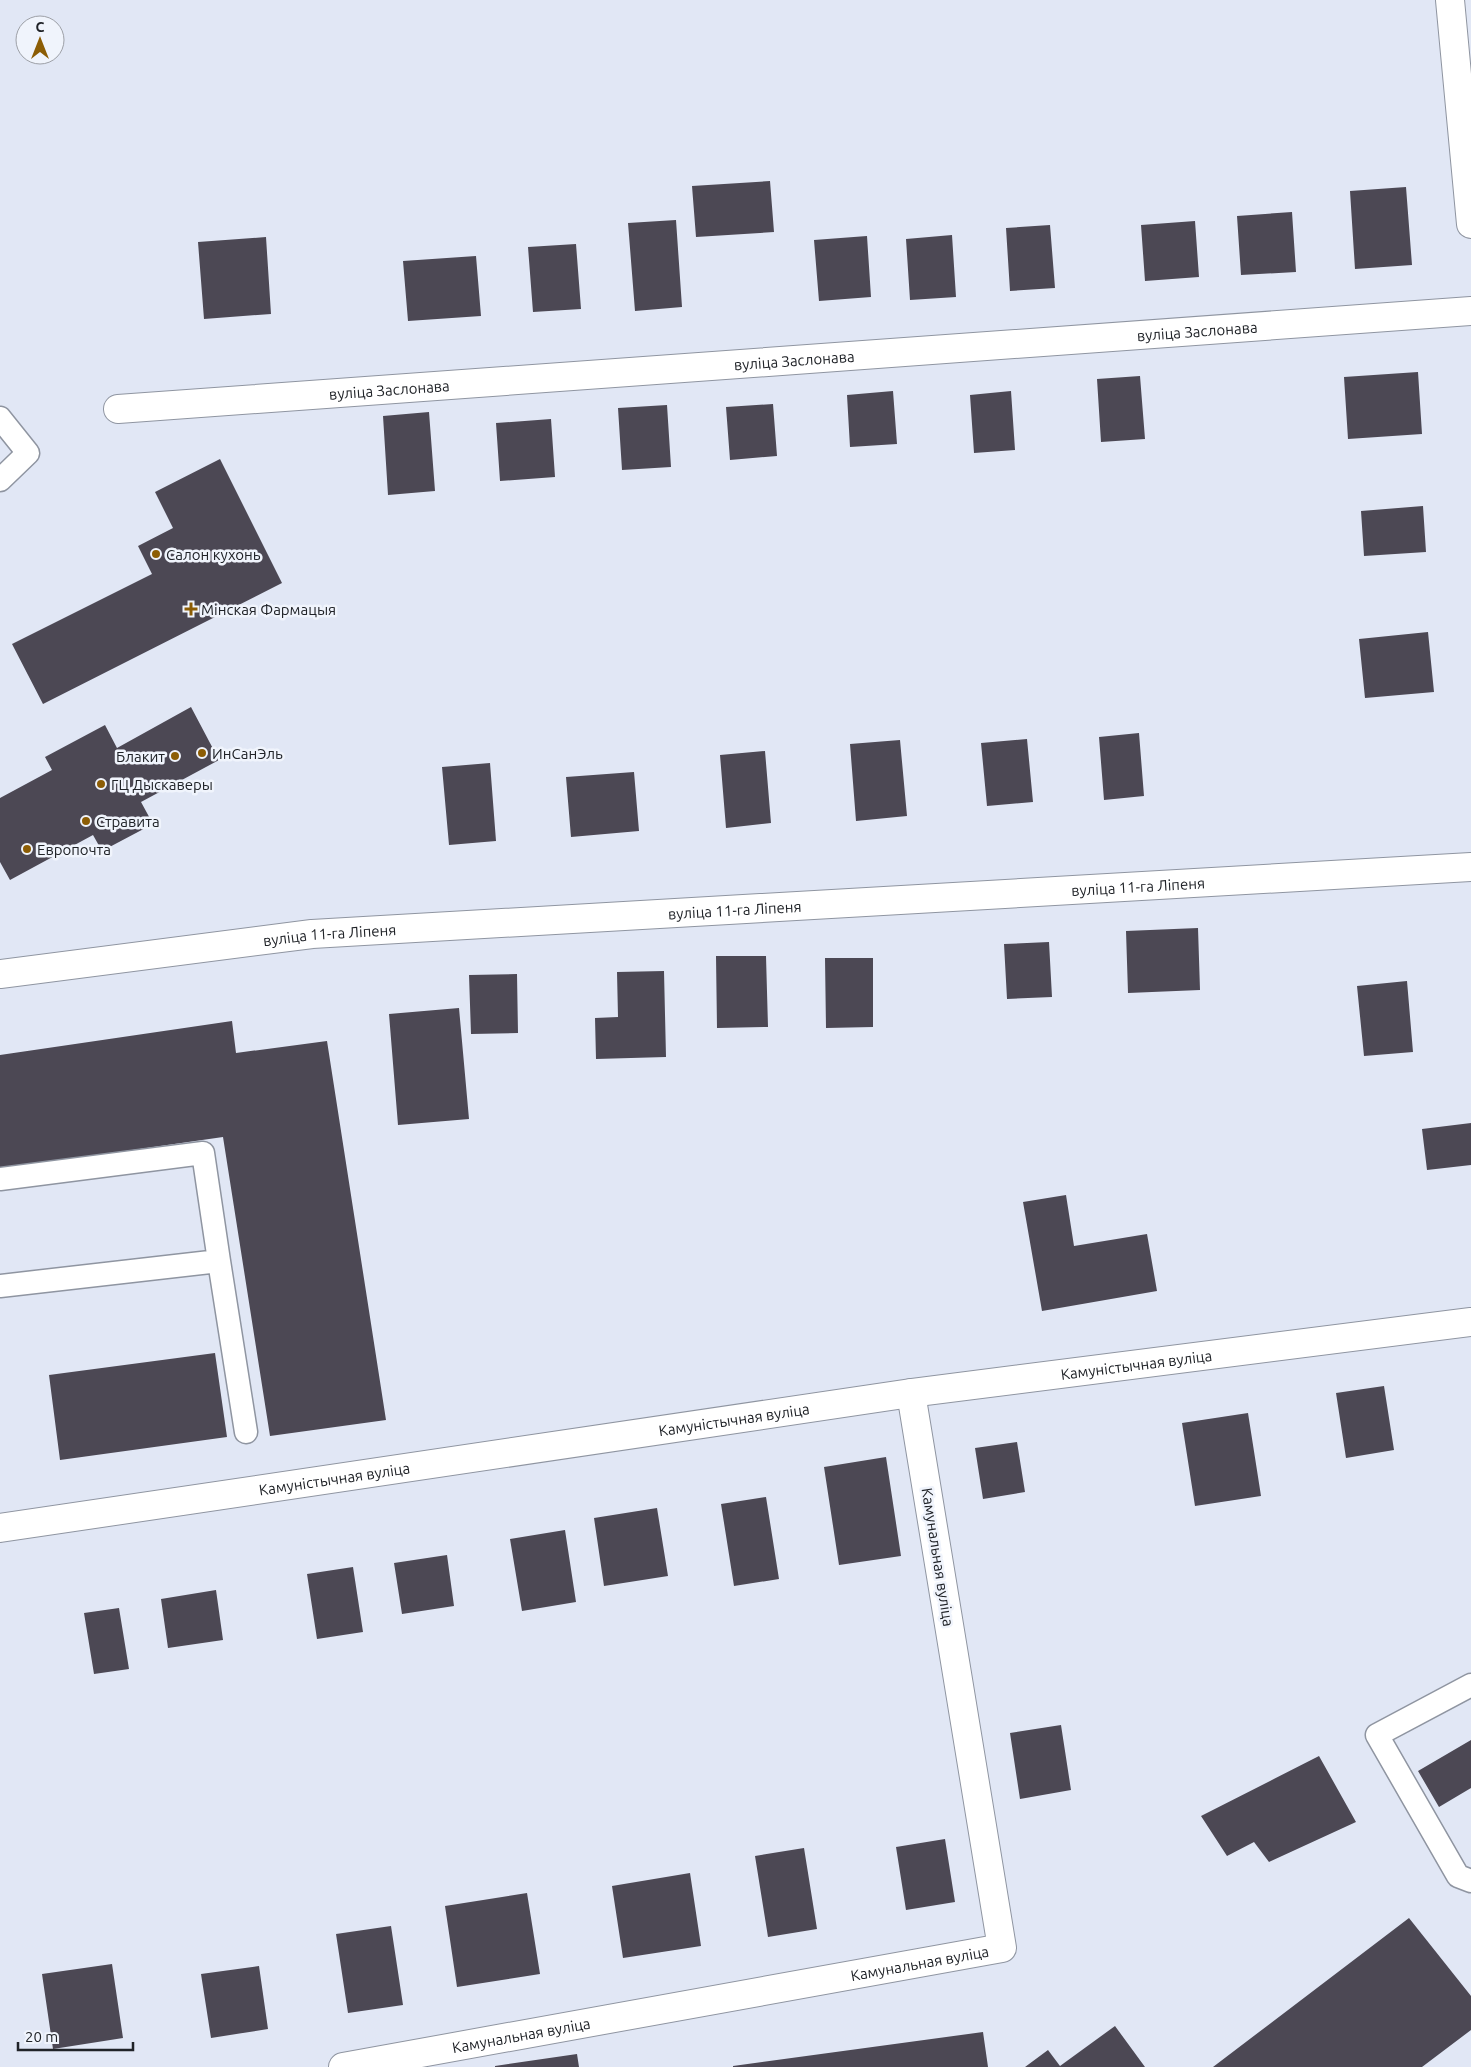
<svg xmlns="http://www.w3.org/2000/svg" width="1471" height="2067" font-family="Ubuntu,sans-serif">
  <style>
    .building { fill: #4c4854 }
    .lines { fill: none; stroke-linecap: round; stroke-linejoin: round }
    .lane-casing { stroke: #8f95a1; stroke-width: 25 }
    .street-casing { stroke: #8f95a1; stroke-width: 30 }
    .lane { stroke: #fff; stroke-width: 22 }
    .street { stroke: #fff; stroke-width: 28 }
    .poi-dot { fill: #8c5d05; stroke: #f0f4fc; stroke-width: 2 }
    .labels { text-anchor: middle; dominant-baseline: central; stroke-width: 5; stroke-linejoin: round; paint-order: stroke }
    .street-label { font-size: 15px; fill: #202328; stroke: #f0f4fc }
    .poi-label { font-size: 15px; fill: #202328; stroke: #f0f4fc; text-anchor: start }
  </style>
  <rect width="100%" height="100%" fill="#e1e7f5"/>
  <!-- building -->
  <path class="building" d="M770,181L774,232L696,237L692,186Z
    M1406,187L1412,265L1355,269L1350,191Z
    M1292,212L1296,272L1241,275L1237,216Z
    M676,220L682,307L635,311L628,223Z
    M1195,221L1199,277L1145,281L1141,225Z
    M1050,225L1055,288L1010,291L1006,228Z
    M952,235L956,297L910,300L906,239Z
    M867,236L871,297L819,301L814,240Z
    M266,237L271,314L204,319L198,242Z
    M576,244L581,309L533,312L528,247Z
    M476,256L481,316L408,321L403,261Z
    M1418,372L1422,434L1348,439L1344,377Z
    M1140,376L1145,439L1101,442L1097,379Z
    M893,391L897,444L850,447L847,395Z
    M1011,391L1015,450L974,453L970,395Z
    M773,404L777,456L730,460L726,407Z
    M667,405L671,467L622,470L618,408Z
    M429,412L435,491L388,495L383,416Z
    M551,419L555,477L500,481L496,423Z
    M220,459L282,583L43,704L12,644L152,574L138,546L173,528L155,492Z
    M1423,506L1426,552L1364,556L1361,511Z
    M1428,632L1434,692L1365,698L1359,639Z
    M191,707L219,760L141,802L153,824L102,851L93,835L10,880L0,862V798L52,770L45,757L105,725L117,748Z
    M1139,733L1144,796L1104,800L1099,737Z
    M1027,739L1033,802L987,806L981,743Z
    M900,740L907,816L856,821L850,744Z
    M765,751L771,823L726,828L720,755Z
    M490,763L496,841L449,845L442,767Z
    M634,772L639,831L571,837L566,777Z
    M1198,928L1200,990L1128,993L1126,931Z
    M1049,942L1052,997L1007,999L1004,944Z
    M716,956H766L768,1027L717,1028Z
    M825,958H873V1027L826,1028Z
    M664,971L666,1057L596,1059L595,1018L618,1017L617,972Z
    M517,974L518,1033L471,1034L469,975Z
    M1407,981L1413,1052L1364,1056L1357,986Z
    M459,1008L469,1119L398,1125L389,1014Z
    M232,1021L236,1053L327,1041L386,1420L270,1436L223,1137L0,1169V1055Z
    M1471,1123V1165L1427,1170L1422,1129Z
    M1066,1195L1074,1246L1147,1234L1157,1291L1042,1311L1023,1202Z
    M215,1353L227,1437L60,1460L49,1375Z
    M1384,1386L1394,1450L1346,1458L1336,1393Z
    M1248,1413L1261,1496L1195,1506L1182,1423Z
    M1017,1442L1025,1492L983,1499L975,1448Z
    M886,1457L901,1556L839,1565L824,1467Z
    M766,1497L779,1579L734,1586L721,1504Z
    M657,1508L668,1576L604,1586L594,1518Z
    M565,1530L576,1602L522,1611L510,1539Z
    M447,1555L454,1606L402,1614L394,1563Z
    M353,1567L363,1632L317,1639L307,1574Z
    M216,1590L223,1640L168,1648L161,1599Z
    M119,1608L129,1669L94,1674L84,1613Z
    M1061,1725L1071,1790L1020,1799L1010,1733Z
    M1471,1740V1788L1439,1807L1418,1771Z
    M1319,1756L1356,1822L1269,1862L1254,1842L1227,1856L1201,1816Z
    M945,1839L955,1902L906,1910L896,1847Z
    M804,1848L817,1929L768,1937L755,1856Z
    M690,1873L701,1946L623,1958L612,1886Z
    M527,1893L540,1974L457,1987L445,1906Z
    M1409,1918L1471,1996V2030L1422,2067H1213Z
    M391,1926L403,2005L348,2013L336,1934Z
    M112,1964L123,2038L53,2049L42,1974Z
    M259,1966L268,2029L211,2038L201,1974Z
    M1115,2026L1145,2067H1025L1048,2050L1060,2066Z
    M983,2032L988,2067H733V2066Z
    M577,2054L579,2067H495V2066Z"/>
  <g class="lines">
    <!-- lane casing -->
    <g class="lane-casing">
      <path id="lane" d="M0,418L28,453L0,480
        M0,1179L203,1153L219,1261
        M0,1286L219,1261L246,1432
        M1471,1685L1377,1735L1458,1876L1471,1881"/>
    </g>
    <!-- street casing -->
    <g class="street-casing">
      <g id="street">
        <path d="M1450,0L1471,224"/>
        <path id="s1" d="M118,409L1471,311"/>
        <path id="s2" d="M0,974L312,934L1471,867"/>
        <path id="s3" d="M0,1528L911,1393L1471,1322"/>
        <path id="s4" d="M343,2067L1002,1948L911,1393"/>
      </g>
    </g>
    <!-- lane -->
    <use href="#lane" class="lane"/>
    <!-- street -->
    <use href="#street" class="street"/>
  </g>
  <!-- markers -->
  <g class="poi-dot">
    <circle cx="156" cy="554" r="5"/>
    <path d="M188.5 601.5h5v5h5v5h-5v5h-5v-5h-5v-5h5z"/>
    <circle cx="202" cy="753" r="5"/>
    <circle cx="175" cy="756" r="5"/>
    <circle cx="101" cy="784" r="5"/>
    <circle cx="86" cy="821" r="5"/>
    <circle cx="27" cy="849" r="5"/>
  </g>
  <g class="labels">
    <!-- street labels -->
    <g class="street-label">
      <text stroke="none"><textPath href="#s1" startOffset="1082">вуліца Заслонава</textPath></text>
      <text stroke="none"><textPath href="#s1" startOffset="678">вуліца Заслонава</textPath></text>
      <text stroke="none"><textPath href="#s1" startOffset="272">вуліца Заслонава</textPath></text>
      <text stroke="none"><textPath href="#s2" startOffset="1142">вуліца 11-га Ліпеня</textPath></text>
      <text stroke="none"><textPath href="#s2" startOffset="738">вуліца 11-га Ліпеня</textPath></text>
      <text stroke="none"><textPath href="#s2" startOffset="332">вуліца 11-га Ліпеня</textPath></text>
      <text stroke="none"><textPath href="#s3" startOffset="1148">Камуністычная вуліца</textPath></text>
      <text stroke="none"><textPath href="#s3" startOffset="742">Камуністычная вуліца</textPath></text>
      <text stroke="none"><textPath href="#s3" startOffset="338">Камуністычная вуліца</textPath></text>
      <text transform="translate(938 1557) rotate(81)">Камунальная вуліца</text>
      <text stroke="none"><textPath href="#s4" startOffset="586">Камунальная вуліца</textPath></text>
      <text stroke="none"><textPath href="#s4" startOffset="181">Камунальная вуліца</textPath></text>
    </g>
    <!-- poi labels -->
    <g class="poi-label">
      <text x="166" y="554">Салон кухонь</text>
      <text x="201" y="609">Мінская Фармацыя</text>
      <text x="212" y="753">ИнСанЭль</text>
      <text x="165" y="756" text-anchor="end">Блакит</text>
      <text x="111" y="784">ГЦ Дыскаверы</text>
      <text x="96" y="821">Стравита</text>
      <text x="37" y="849">Европочта</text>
    </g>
  </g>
  <!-- north arrow -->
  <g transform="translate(40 40)"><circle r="24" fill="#f0f4fc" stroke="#9da0a7"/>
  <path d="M0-4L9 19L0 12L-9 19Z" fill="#8c5d05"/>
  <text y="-8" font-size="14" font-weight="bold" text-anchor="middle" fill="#202328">С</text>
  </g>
  <!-- scale -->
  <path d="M18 2042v8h115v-8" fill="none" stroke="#202328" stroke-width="2.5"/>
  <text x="25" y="2042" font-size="15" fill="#202328" stroke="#f0f4fc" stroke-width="4" paint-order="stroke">20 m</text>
</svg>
